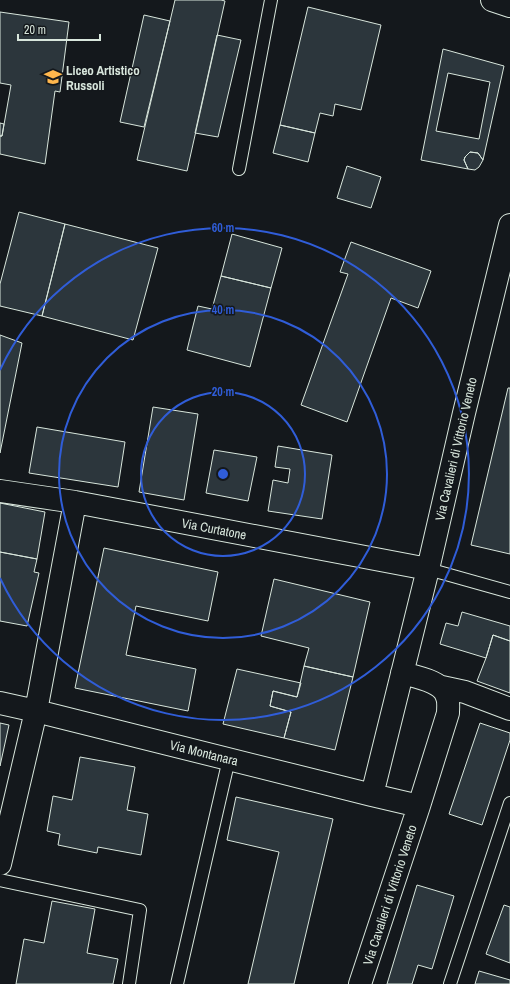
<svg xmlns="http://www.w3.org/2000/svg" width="510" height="984" font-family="'Archivo Narrow',sans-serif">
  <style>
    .building { fill: #2c363c; stroke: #d8e6dc; fill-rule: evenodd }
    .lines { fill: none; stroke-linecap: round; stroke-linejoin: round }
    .service-casing { stroke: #d8e6dc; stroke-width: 14 }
    .minor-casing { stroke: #d8e6dc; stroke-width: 24 }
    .secondary-casing { stroke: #d8e6dc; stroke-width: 24 }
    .service { stroke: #14181c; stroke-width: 12 }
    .minor { stroke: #14181c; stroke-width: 22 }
    .secondary { stroke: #14181c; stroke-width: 22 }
    .ring { fill: none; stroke: #305dd8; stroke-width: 2 }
    .labels { text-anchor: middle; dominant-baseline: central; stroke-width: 3; stroke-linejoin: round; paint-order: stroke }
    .poi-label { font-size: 13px; font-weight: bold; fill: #d8e6dc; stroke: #14181c; text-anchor: start }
    .street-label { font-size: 13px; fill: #d8e6dc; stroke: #14181c }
    .centre { fill: #305dd8; stroke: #14181c; stroke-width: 2 }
    .ring-label { font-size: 12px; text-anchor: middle; font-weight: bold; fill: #305dd8; stroke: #14181c; stroke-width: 3; stroke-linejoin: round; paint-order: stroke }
  </style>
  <rect width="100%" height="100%" fill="#14181c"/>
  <!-- building -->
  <path class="building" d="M175,0H221L225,1L187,171L137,160Z
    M308,7L381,25L361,110L335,104L333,116L320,113L315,133L280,125Z
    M0,12L69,22L60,92L55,91L45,164L0,154V136H2L11,85L0,83Z
    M144,15L170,21L144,127L120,122Z
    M217,35L241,40L218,137L195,133Z
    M443,49L504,66L483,160L478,153L470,152L465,157L464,160L468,169L421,160ZM448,73L490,82L479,139L436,131Z
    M0,123L4,124L2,136H0Z
    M280,125L315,133L308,162L273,153Z
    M470,152L478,153L483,160L479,167L475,170L468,169L464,160L465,157Z
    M347,166L381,177L371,208L337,198Z
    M19,212L65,224L42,316L0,306V284Z
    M65,224L158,248L133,340L42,316Z
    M232,234L282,248L271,288L221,276Z
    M351,242L431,271L418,308L391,298L347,422L301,405L348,274L340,272Z
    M221,276L271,288L250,367L187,350L198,306L212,309Z
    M0,335L22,343L0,453Z
    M508,388H510V554L471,545Z
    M153,407L198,414L184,500L139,492Z
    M37,427L125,442L118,487L29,473Z
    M278,446L332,455L322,519L268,511L273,480L288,483L290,469L275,467Z
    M214,450L257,457L248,501L206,493Z
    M0,503L45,512L37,559L0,552Z
    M104,548L218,572L208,621L136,606L126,655L196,669L188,711L75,688Z
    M0,552L37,559L34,572L39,573L27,626L0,621Z
    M274,579L370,602L353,677L304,666L309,648L261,636Z
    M462,612L510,626V641L493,635L486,658L440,644L446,623L458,626Z
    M493,635L510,641V693L477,681L486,658Z
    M304,666L353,677L335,750L284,738L291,712L270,706L273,691L297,697Z
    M237,669L301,683L297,697L273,691L270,706L291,712L284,738L223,724Z
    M0,723L9,725L0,766Z
    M480,723L510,733V740L482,825L449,814Z
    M80,757L135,767L127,810L148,814L141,855L98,847L97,853L58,845L60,834L47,831L53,796L72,800Z
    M236,797L333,819L294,984H248L279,852L227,840Z
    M417,885L454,896L432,969L418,965L412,984H387Z
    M52,901L95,909L87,953L118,959L113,984H16L24,939L44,943Z
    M504,905L510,907V963L486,954Z
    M479,971L510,980V984H475Z"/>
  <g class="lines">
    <!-- service casing -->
    <g class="service-casing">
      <path id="service" d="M239,169L271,0
        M428,569L510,592
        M0,880L140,910L129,984
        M177,984L229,759
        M450,984L510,803"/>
    </g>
    <!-- minor casing -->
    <g class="minor-casing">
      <path id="minor" d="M0,491L75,502L428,569
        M402,673C416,677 443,681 447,697C449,702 448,708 448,713L419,806L372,795L428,569L464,413L510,225
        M442,687L465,692L510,709
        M0,703L36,711L372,795
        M0,864L36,711L75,502
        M360,984L419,806"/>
    </g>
    <!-- secondary casing -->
    <g class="secondary-casing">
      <path id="secondary" d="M492,0L510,6"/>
    </g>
    <!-- service -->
    <use href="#service" class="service"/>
    <!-- minor -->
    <use href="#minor" class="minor"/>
    <!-- secondary -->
    <use href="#secondary" class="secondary"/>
  </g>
  <!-- distance rings -->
  <g class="ring">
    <circle cx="223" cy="474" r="82"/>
    <circle cx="223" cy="474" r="164"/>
    <path d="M0 370A246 246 0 1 1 0 578"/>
  </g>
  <!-- icons -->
  <defs>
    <g id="school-bare" transform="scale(1.38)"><path d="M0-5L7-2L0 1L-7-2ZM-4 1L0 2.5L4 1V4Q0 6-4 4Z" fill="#ffb74d" stroke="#14181c" stroke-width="2.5" paint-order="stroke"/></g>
  </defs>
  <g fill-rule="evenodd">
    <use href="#school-bare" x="53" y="77"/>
  </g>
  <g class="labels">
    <!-- poi labels -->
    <g class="poi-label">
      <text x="66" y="70">Liceo Artistico<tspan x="66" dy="15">Russoli</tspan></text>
    </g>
    <!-- street labels -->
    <g class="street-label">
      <text transform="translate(456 449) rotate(-77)">Via Cavalieri di Vittorio Veneto</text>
      <text transform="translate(214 529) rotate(11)">Via Curtatone</text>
      <text transform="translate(204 753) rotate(14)">Via Montanara</text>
      <text transform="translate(390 895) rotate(-72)">Via Cavalieri di Vittorio Veneto</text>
    </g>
  </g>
  <circle cx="223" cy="474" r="6" class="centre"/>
  <g class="ring-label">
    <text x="223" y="232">60 m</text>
    <text x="223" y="314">40 m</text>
    <text x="223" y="396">20 m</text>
  </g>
  <!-- scale -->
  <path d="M18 34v6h82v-6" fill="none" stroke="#d8e6dc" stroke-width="2"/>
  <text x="24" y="34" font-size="12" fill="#d8e6dc" stroke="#14181c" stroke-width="3" paint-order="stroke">20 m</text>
</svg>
